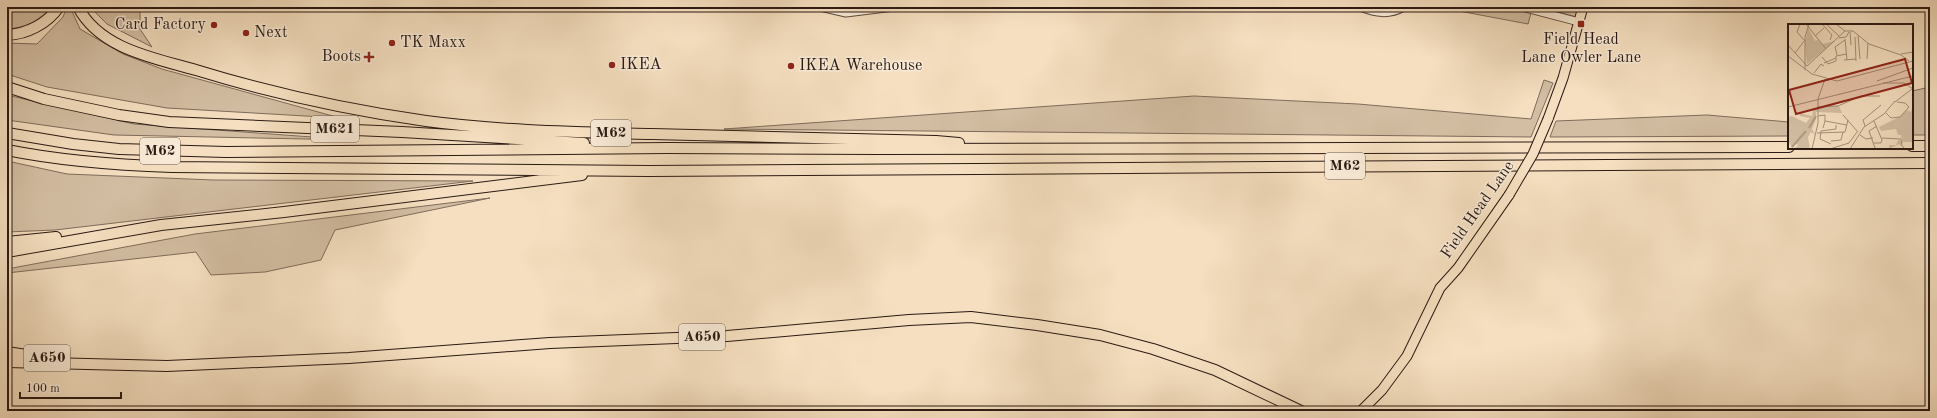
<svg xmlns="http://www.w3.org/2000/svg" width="1937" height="418" font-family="'Old Standard TT',serif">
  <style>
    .green { fill: #d3bea3; stroke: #7f6c5b }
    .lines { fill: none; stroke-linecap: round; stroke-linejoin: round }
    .minor-casing { stroke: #5e4b3e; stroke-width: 9 }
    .major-casing { stroke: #2b1a13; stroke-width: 11 }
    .highway-casing { stroke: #2b1a13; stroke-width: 12 }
    .minor { stroke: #f8ead6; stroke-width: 7 }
    .major { stroke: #f5dfc0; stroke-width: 9 }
    .highway { stroke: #f5dfc0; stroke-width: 10 }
    .major-bridge-casing { stroke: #2b1a13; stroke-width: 11; stroke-linecap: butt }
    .major-bridge { stroke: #f5dfc0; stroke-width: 9 }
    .poi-dot { fill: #8f2418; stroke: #f8ead6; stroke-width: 1.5 }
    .labels { text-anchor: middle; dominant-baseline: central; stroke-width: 3; stroke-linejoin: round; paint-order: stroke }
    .shield { fill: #f8ead6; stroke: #68584e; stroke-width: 1 }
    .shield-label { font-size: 15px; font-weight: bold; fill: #2b1a13 }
    .poi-label { font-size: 16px; fill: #2b1a13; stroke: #f8ead6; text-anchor: start }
    .street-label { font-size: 16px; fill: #2b1a13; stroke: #f8ead6 }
    .inset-river { fill: none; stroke: #b09c85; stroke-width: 2 }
    .inset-road { fill: none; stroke: #a4907b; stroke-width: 1 }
    .view { fill: #8f2418; fill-opacity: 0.15; stroke: #8f2418; stroke-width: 2 }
    .inset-edge { fill: none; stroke: #2b1a13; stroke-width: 2 }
  </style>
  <rect width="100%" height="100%" fill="#f5dfc0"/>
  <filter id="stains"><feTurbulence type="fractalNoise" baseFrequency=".005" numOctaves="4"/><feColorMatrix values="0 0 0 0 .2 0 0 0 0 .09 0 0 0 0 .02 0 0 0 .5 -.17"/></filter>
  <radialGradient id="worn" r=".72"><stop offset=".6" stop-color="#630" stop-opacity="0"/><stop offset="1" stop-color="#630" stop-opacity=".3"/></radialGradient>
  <!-- green -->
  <path class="green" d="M7,7H51C40,21 24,28 7,29Z
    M67,7H70L80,29L123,54L162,69L340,118L167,108L47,87L7,74V43L37,44L63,17Z
    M90,7H140V29L152,47L107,24Z
    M1461,7H1508L1531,13L1528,24L1459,11Z
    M1542,7H1579L1576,17Z
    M1544,80L1553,83L1531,137L724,129L1194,96L1358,104L1531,119Z
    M1930,87V135H1912V91Z
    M7,95L134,124L353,140L114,135L7,120Z
    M1707,115L1789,122V136L1550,137L1556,121Z
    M7,161L67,174L213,180L473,181L55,230L7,232Z
    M490,198L335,230L321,260L265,272L211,275L196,252L7,273V269L195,234Z"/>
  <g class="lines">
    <!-- minor casing -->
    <g class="minor-casing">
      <path id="minor" d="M820,7L846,13L894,7
        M1360,7C1376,13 1388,16 1404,7
        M1522,7L1579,22"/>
    </g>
    <!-- major casing -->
    <g class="major-casing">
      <path id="major" d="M1548,119L1563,78L1583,7
        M1361,411L1382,390L1407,356L1440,288L1458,268L1509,195"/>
    </g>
    <!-- highway casing -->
    <g class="highway-casing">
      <path id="highway" d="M78,7C100,49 154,58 196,70C271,93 348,110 426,121C501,131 577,132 652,134C747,137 842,139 936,141L959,143
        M7,35C27,34 47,24 59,7
        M7,87L44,99L119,115L169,122L402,132L584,143
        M7,133L73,144L119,149L226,152L667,148L878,149L1789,147
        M1912,146H1930
        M7,150C61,161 117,165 172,167L649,171L1930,163
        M7,242L56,237
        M7,252L161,225L284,212L582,175
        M7,352L39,357
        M7,362L167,366L349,358L550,343L727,336L909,320L971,317L1037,325L1100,335L1153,349L1215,370L1301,411"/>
    </g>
    <!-- minor -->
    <use href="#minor" class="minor"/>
    <!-- major -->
    <use href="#major" class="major"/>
    <!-- highway -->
    <use href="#highway" class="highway"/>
    <!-- major-bridge casing -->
    <g class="major-bridge-casing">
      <path id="major-bridge" d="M1509,195L1533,154L1548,119"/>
    </g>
    <!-- major-bridge -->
    <use href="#major-bridge" class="major-bridge"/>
  </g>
  <!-- markers -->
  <g class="poi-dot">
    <rect x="1577" y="20" width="8" height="8" rx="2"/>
    <circle cx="214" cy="25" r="4"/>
    <circle cx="246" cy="33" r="4"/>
    <circle cx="392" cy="43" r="4"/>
    <path d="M367 51h4v4h4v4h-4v4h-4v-4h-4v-4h4z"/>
    <circle cx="612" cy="65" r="4"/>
    <circle cx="791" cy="66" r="4"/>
  </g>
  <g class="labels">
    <!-- shield labels -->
    <g class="shield">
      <rect x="311" y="116" width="48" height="26" rx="3"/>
      <rect x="591" y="120" width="40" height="26" rx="3"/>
      <rect x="140" y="138" width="40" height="26" rx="3"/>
      <rect x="1325" y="153" width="40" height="26" rx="3"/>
      <rect x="679" y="324" width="46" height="26" rx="3"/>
      <rect x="24" y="345" width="46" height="26" rx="3"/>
    </g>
    <g class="shield-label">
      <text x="335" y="129">M621</text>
      <text x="611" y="133">M62</text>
      <text x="160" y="151">M62</text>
      <text x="1345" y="166">M62</text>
      <text x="702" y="337">A650</text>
      <text x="47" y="358">A650</text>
    </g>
    <!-- poi labels -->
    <g class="poi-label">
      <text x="206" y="25" text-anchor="end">Card Factory</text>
      <text x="254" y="33">Next</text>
      <text x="1581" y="40" text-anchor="middle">Field Head<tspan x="1581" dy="18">Lane Owler Lane</tspan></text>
      <text x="400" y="43">TK Maxx</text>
      <text x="361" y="57" text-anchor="end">Boots</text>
      <text x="620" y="65">IKEA</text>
      <text x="799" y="66">IKEA Warehouse</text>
    </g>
    <!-- street labels -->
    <g class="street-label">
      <text transform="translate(1478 210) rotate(-55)">Field Head Lane</text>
    </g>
  </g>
  <!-- overview -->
  <g transform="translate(1788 24)">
    <rect width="125" height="125" fill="#f5dfc0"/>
    <path d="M20,4L27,17L30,16L34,20L47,17L19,40L17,20ZM42,81L51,82L54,89L28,88V95L24,105L27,111L23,108L20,113L22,125H6L10,121L7,119L4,124L0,116V93L4,92L18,99L22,94L12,92L11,89L24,92L25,86ZM124,84H125V118H115L113,122L111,120L101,125V121H108L110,116L114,117L113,111H110L108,105L93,107L91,103L111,93L119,86L123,88Z" fill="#d3bea3"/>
    <path class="inset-river" d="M21,104L28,92M4,123L18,107"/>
    <path class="inset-road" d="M12,0L9,8L16,16M18,0L38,25M34,0L44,11L42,16M38,0L51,12M48,0L57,7H65L81,20L113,31L121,37M62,8L63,21M27,12L36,4M70,12L72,35M67,13L68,37M51,14L58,13L61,8M57,15L59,36M0,21L19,42L57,7M7,29L17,16M113,30L125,28M49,31L47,23L57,16M0,32L24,50L49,57L125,37M34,33L40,40L48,37V32L59,30M79,35L80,19M56,36L68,35M36,39L48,34M17,46V13L21,0M26,49L33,40L36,42M89,57L125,44M95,59H116L125,65M107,78L124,65M0,83L125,52M30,83L50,82L73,72H92M98,89L103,94L112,93L121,83L117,79L109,78M55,91L70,108M30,92L37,91V97M86,97L94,116L93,119H86M77,102L75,96L93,81M89,102L81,107L87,124L89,125M35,104L37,97L59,101M29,109L57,108L60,96M72,111L78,115L85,114M94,114L113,115L114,122L117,125M43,117L53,116L55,108M43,120L32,115L33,107L48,105V101M24,125L30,99V75L37,55M42,125L61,119L69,108M62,125L76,103L96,90L107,77"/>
    <path class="view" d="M117,35L124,59L8,90L1,66Z"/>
    <rect width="125" height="125" class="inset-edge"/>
  </g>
  <!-- margin -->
  <rect width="1937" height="418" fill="none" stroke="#f5dfc0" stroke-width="24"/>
  <rect x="8" y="8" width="1921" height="402" fill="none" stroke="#2b1a13" stroke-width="2"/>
  <rect x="12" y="12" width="1913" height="394" fill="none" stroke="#2b1a13"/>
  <!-- scale -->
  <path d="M20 392v6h101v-6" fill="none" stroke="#2b1a13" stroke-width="2"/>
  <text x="26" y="392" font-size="12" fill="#2b1a13" stroke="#f8ead6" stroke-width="3" paint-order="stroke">100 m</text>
  <rect width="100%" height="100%" filter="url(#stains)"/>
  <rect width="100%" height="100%" fill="url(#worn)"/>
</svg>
